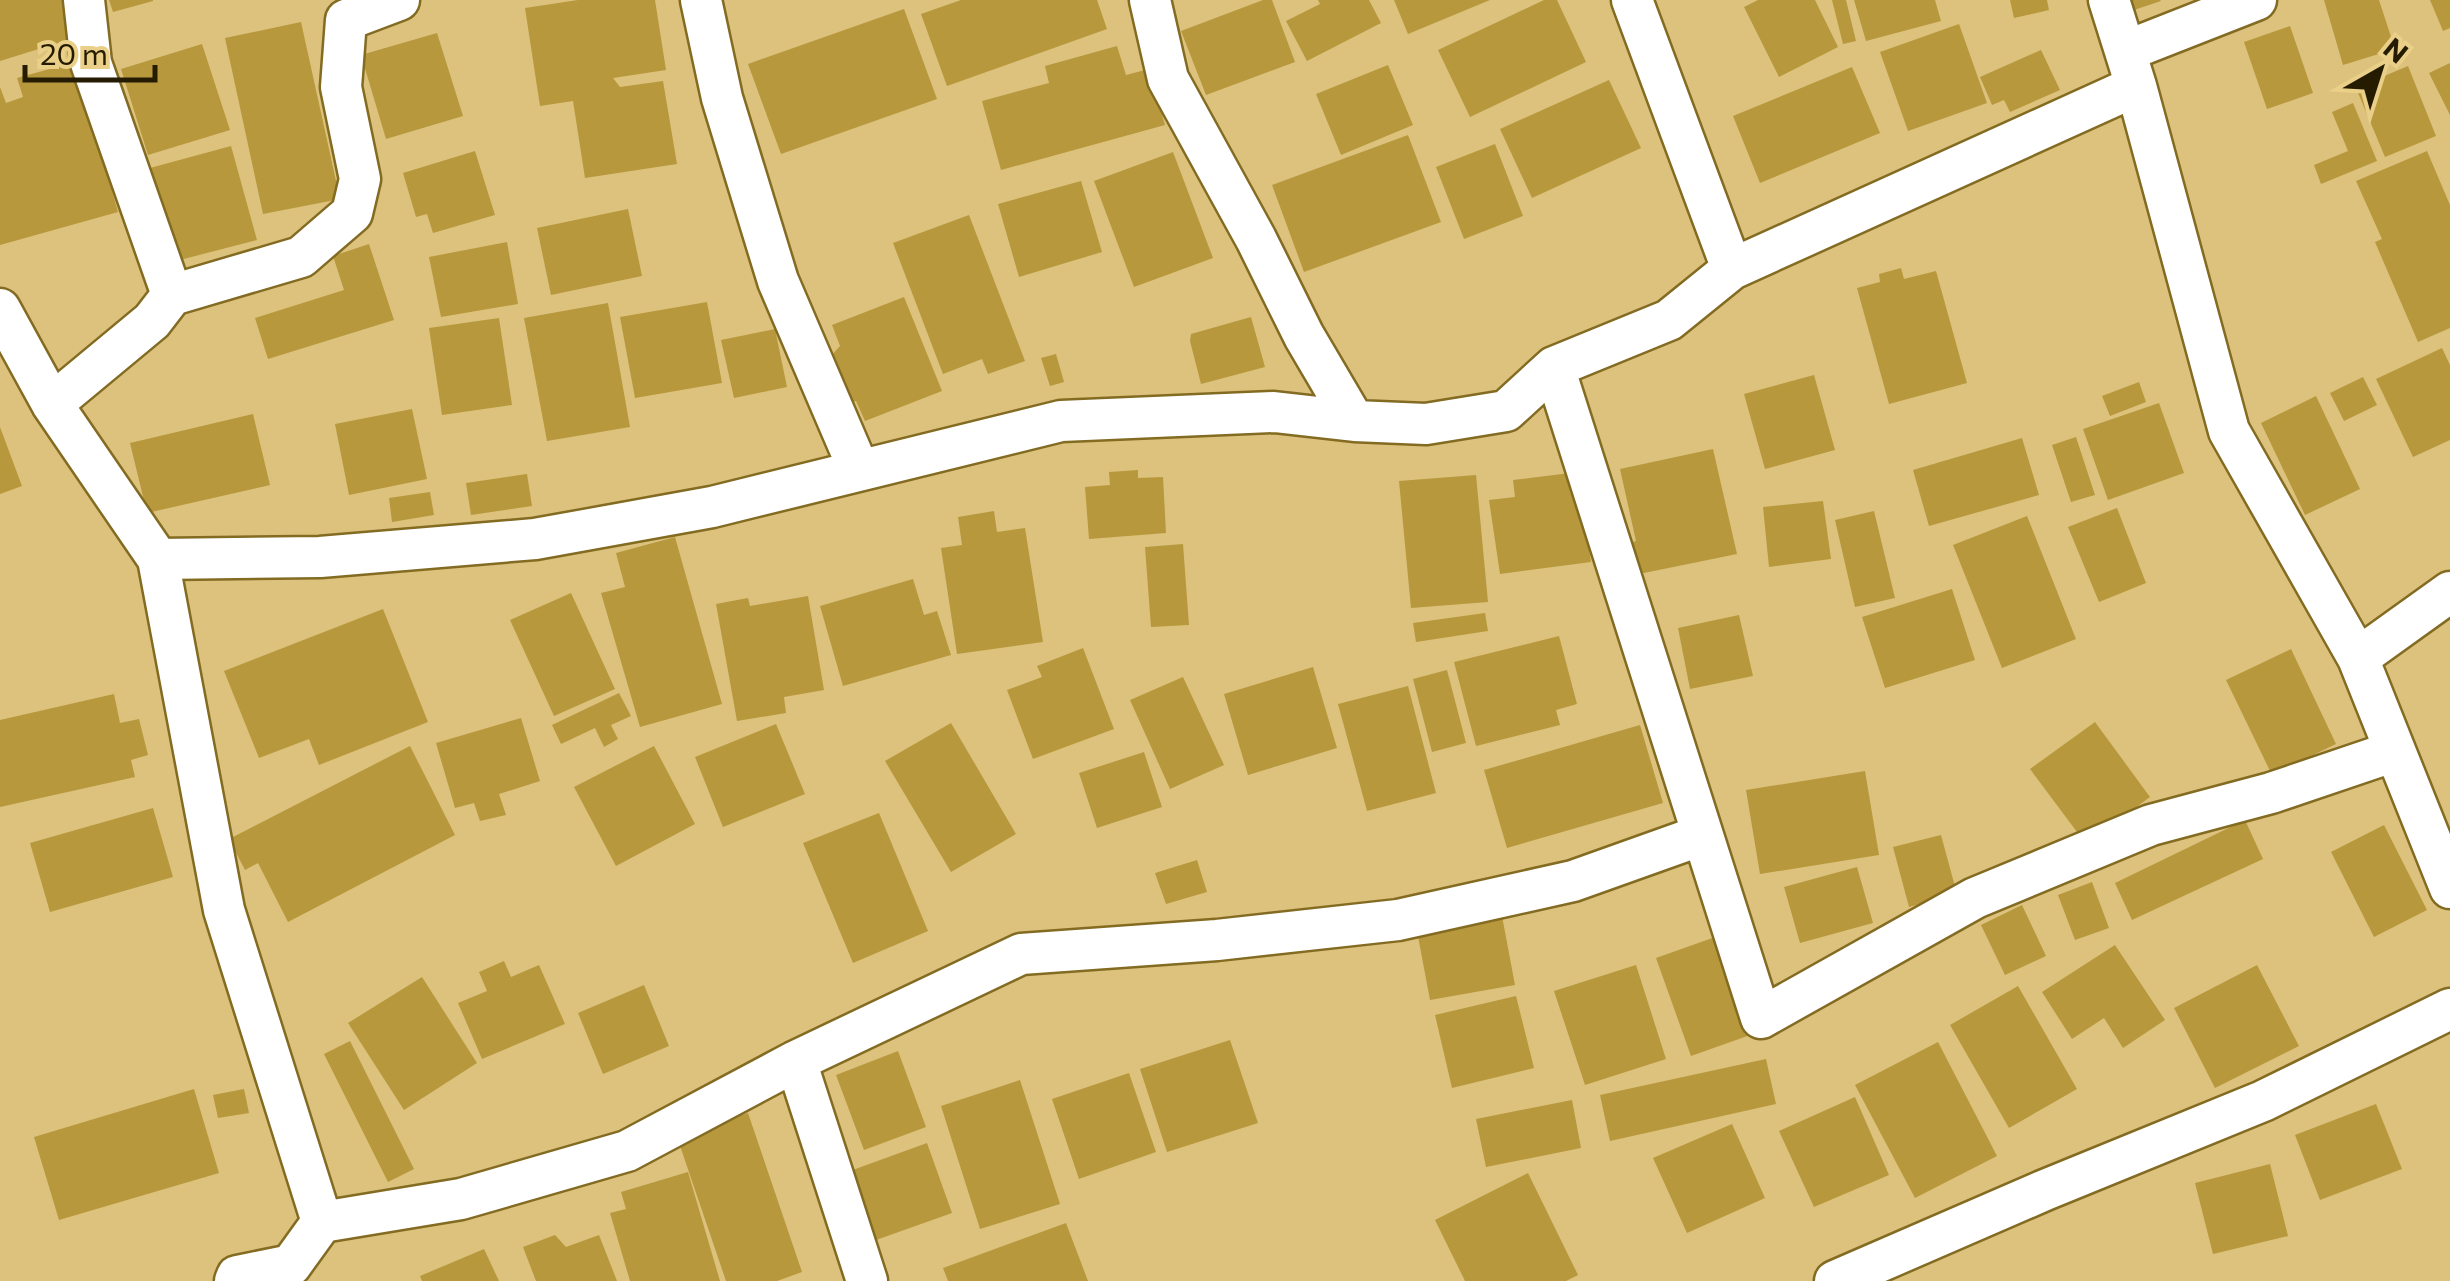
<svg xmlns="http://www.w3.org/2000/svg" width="2450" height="1281" font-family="Commissioner,sans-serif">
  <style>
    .building { fill: #b8983d }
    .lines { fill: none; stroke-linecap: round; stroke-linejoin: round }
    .minor-casing { stroke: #836b22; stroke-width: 45 }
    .minor { stroke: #fff; stroke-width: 40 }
  </style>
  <rect width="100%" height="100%" fill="#dcc27c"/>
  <!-- building -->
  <path class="building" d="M0,0H62L74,38L0,61Z
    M109,0H153V1L113,12Z
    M578,0H655L666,70L613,78L620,87L663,81L677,164L585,178L573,101L540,106L525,8Z
    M961,0H1097L1107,29L947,86L921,14Z
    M1263,0H1272L1295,62L1206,95L1181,31Z
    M1318,0H1369L1381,23L1307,61L1286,21L1320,4Z
    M1394,0H1490L1408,34Z
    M1544,0H1557L1586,62L1470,117L1438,50Z
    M1758,0H1815L1838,47L1779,77L1744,7Z
    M1832,0H1846L1856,41L1843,44Z
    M1854,0H1935L1941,21L1866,41Z
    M2010,0H2047L2049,10L2014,18Z
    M2131,0H2160L2161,1L2134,10Z
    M2324,0H2379L2395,49L2343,65Z
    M2430,0H2450V28L2443,31Z
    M904,9L937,99L781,154L748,64Z
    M301,22L340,199L263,214L225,38Z
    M1959,24L1987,103L1908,131L1880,52Z
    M2290,26L2313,93L2267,109L2244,42Z
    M437,33L463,116L386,139L361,55Z
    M202,44L230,130L148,155L121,69Z
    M1117,46L1126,75L1149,69L1165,125L1001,170L982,101L1049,83L1045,66Z
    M2041,50L2060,90L2010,112L2004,100L1992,105L1980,77Z
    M75,62L118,212L0,245V87L6,103L23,97L17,78Z
    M2450,63V115L2429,73Z
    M1388,65L1413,125L1341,155L1316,94Z
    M2408,66L2436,136L2385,157L2356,88Z
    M1852,67L1880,133L1760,183L1733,116Z
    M1609,80L1641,148L1532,198L1500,129Z
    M2353,103L2377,161L2321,184L2314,165L2348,151L2332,112Z
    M1408,135L1441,222L1304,272L1272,185Z
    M1495,144L1523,216L1464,239L1436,167Z
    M231,146L257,240L176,261L150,168Z
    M475,151L495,215L433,233L427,214L416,217L403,173Z
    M2427,151L2450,205V328L2418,342L2375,242L2382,239L2356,181Z
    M1173,152L1213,258L1134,287L1094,181Z
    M1081,181L1102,252L1019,277L998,204Z
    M628,209L642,276L551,295L537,228Z
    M969,215L1025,361L988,374L982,359L943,374L893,243Z
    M507,242L518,304L441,317L429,257Z
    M369,244L394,320L268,359L255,318L344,290L333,256Z
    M1901,268L1904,279L1936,271L1967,383L1889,404L1857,288L1880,282L1879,274Z
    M904,297L942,391L865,421L856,401L848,404L830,357L840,346L832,325Z
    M707,302L722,383L635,398L620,317Z
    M608,303L630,427L547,441L524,318Z
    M1251,317L1265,367L1201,384L1190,341L1191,334Z
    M499,318L512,405L442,415L429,328Z
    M775,329L787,387L734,398L721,340Z
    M2442,348L2450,365V440L2413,457L2376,379Z
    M1056,354L1064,382L1050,386L1041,358Z
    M1814,375L1835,450L1765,469L1744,394Z
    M2363,377L2377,405L2344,421L2330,393Z
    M2139,382L2146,402L2110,416L2102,396Z
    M2316,396L2360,489L2305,515L2261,423Z
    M2159,403L2184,473L2108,500L2083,429Z
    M412,409L427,479L349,495L335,424Z
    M253,414L270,485L147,513L130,443Z
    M0,427L22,486L0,494Z
    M2076,437L2095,495L2071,502L2052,445Z
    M2022,438L2039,495L1929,526L1913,470Z
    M1713,449L1737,554L1644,573L1631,571L1625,544L1636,541L1620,469Z
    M1138,470V478L1163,477L1166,533L1089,539L1085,487L1110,485L1109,472Z
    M1578,472L1591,562L1500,574L1489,500L1515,497L1513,480Z
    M527,474L532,506L471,515L466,483Z
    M1476,475L1488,602L1411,608L1399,481Z
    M430,492L434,515L392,522L389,498Z
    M1823,501L1831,559L1769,567L1763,507Z
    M2117,508L2146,583L2099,602L2068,527Z
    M994,511L997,532L1025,528L1043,642L957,654L941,548L962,545L958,517Z
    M1874,511L1895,598L1855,607L1835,520Z
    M2027,516L2076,639L2002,668L1953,545Z
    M675,537L722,704L640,727L601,593L625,587L616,553Z
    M1183,544L1189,625L1151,627L1145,547Z
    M913,579L924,615L937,611L951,655L843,686L820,606Z
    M1952,589L1975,660L1885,688L1862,617Z
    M571,593L615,689L554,716L510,620Z
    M808,596L824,690L784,697L786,713L737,721L716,604L748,598L750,606Z
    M383,609L428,722L319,765L309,739L259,758L224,671Z
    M1485,613L1488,631L1416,642L1413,623Z
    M1739,615L1753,676L1690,689L1678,628Z
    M1559,636L1577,704L1556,710L1560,725L1476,746L1454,662Z
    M1083,648L1114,729L1033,759L1007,690L1042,677L1037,666Z
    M2291,649L2336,744L2272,775L2226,680Z
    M1313,667L1337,748L1248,775L1224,694Z
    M1447,670L1466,743L1432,752L1413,679Z
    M1183,677L1224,765L1170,789L1130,700Z
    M1408,686L1436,793L1367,811L1338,704Z
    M619,693L631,716L611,725L618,739L604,747L595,728L561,744L552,725Z
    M114,694L120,723L139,719L148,755L131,760L135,777L0,807V720Z
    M521,718L540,781L499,794L506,815L480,821L474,803L455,808L436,743Z
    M2095,722L2150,797L2086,844L2030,769Z
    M951,723L1016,834L951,872L885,761Z
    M776,724L805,794L723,827L695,757Z
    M1640,725L1663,803L1507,848L1484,770Z
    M410,746L455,835L288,922L258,863L245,870L229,839Z
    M654,746L695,824L616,866L574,787Z
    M1144,752L1162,807L1097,828L1079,773Z
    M1865,771L1879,855L1760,874L1746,790Z
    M153,808L173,877L50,912L30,843Z
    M879,813L928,931L853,963L803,843Z
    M2245,820L2263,859L2132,920L2115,883Z
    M2384,825L2427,910L2374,937L2331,852Z
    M1941,835L1957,894L1909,907L1893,847Z
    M1197,860L1207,892L1166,904L1155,873Z
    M1857,867L1873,923L1800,943L1784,887Z
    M2092,882L2109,928L2075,940L2058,895Z
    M2022,905L2046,956L2005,975L1981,925Z
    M1502,916L1515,985L1430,1000L1417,931Z
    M1718,936L1753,1034L1691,1056L1656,958Z
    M2115,945L2165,1020L2123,1048L2104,1018L2072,1039L2042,992Z
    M504,961L511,977L539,965L565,1024L482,1059L458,1003L487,991L479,972Z
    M1636,965L1666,1059L1585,1085L1554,991Z
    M2257,965L2299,1046L2215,1088L2174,1008Z
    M422,977L477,1063L404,1110L348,1023Z
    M644,985L669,1046L603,1074L578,1013Z
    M2018,986L2077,1089L2009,1128L1950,1025Z
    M1516,996L1534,1068L1452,1088L1435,1015Z
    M1230,1040L1258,1123L1167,1152L1140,1069Z
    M350,1041L414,1169L388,1182L324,1054Z
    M1938,1042L1997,1156L1915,1198L1855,1085Z
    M898,1051L926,1127L864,1150L836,1075Z
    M1766,1059L1776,1104L1610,1141L1600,1095Z
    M1129,1073L1156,1152L1079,1179L1052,1099Z
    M1020,1080L1060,1204L980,1229L941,1106Z
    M194,1089L219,1173L59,1220L34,1137Z
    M244,1089L249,1113L218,1118L213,1095Z
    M1855,1097L1889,1175L1814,1207L1779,1131Z
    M1572,1100L1581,1148L1486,1167L1476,1119Z
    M2376,1104L2402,1169L2320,1200L2295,1135Z
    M748,1113L802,1272L777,1281H726L677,1137Z
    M1732,1124L1765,1198L1687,1233L1653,1158Z
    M927,1143L952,1213L876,1240L850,1171Z
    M2270,1164L2288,1236L2213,1254L2195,1183Z
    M688,1172L720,1281H630L610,1213L626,1209L621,1192Z
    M1528,1173L1578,1275L1566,1281H1465L1435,1220Z
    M1066,1223L1088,1281H948L943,1268Z
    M555,1235L566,1247L599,1235L617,1281H536L523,1247Z
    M484,1249L499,1281H422L420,1276Z"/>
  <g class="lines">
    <!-- minor casing -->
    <g class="minor-casing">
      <path id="minor" d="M84,0L91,63L172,295
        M701,0L722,98L778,281L859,470
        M1150,0L1168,79L1256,239L1304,336L1354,421
        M1632,0L1732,269
        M2109,0L2136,86L2229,431L2358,658L2450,888
        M2126,51L2256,0
        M0,309L52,404L158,559L224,910L322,1222L291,1265L237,1276L235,1281
        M1554,367L1761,1018L1975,898L2151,825L2271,793L2395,751
        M52,404L152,321L172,295L301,257L352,213L360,179L341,87L346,20L399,0
        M158,559L320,557L535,539L712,507L1061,421L1274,412L1354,421L1426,424L1506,411L1554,367L1669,320L1732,269L2136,86
        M2358,658L2450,592
        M796,1061L867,1281
        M322,1222L461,1199L627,1151L796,1061L1021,954L1217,940L1398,920L1573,881L1702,835
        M1835,1281L2045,1190L2263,1101L2450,1009"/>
    </g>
    <!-- minor -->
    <use href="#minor" class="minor"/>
  </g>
  <!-- north arrow -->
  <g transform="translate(2380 70) rotate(39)" stroke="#e9cf88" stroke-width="8" paint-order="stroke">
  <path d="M0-8L18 38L0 25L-18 38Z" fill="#251b00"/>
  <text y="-15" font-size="28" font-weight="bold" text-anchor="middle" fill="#251b00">N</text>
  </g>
  <!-- scale -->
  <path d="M25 65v15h130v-15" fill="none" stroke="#251b00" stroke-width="5"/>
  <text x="40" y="65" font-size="30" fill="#251b00" stroke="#e9cf88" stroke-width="8" paint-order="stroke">20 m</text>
</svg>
